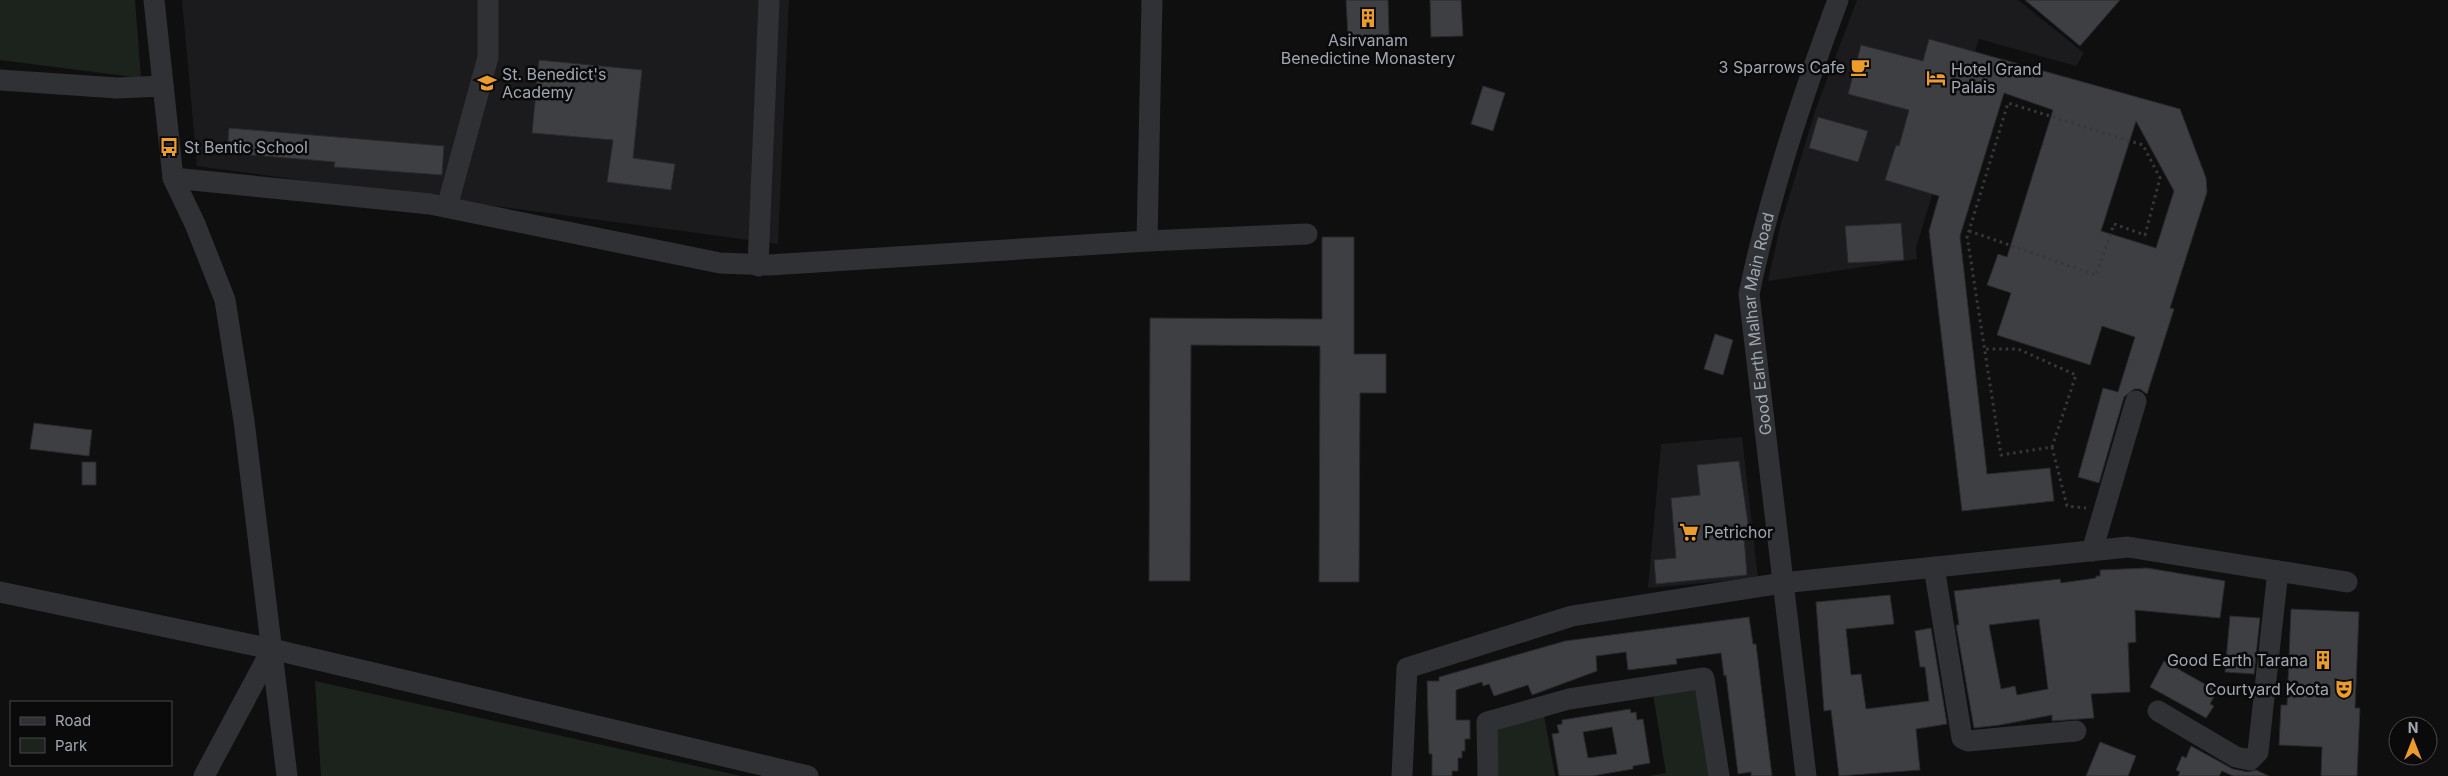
<svg xmlns="http://www.w3.org/2000/svg" width="2448" height="776" font-family="Inter,sans-serif">
  <style>
    .built { fill: #1b1b1d }
    .green { fill: #1c231c }
    .building { fill: #3e3f43; stroke: #29292c; fill-rule: evenodd }
    .lines { fill: none; stroke-linecap: round; stroke-linejoin: round }
    .path { stroke: #36383c; stroke-width: 3; stroke-dasharray: 2.5 4; stroke-linecap: butt }
    .minor { stroke: #303135; stroke-width: 21 }
    .labels { text-anchor: middle; dominant-baseline: central; stroke-width: 5; stroke-linejoin: round; paint-order: stroke }
    .poi-label { font-size: 16px; fill: #a1a7b1; stroke: #0a0a0b; text-anchor: start }
    .street-label { font-size: 16px; fill: #a1a7b1; stroke: #0a0a0b }
  </style>
  <rect width="100%" height="100%" fill="#0f0f10"/>
  <!-- built -->
  <path class="built" d="M182,0H789L778,244L197,166Z
    M1857,0H2018L2084,53L2076,66L1979,39L1916,248L1917,259L1768,281L1780,227L1815,111Z
    M1742,437L1758,578L1648,588L1661,444Z"/>
  <!-- green -->
  <path class="green" d="M0,0H135L141,78L0,60Z
    M315,681L741,776H321Z
    M1699,687L1714,776H1648L1666,773L1653,694Z
    M1544,715L1555,776H1494L1493,728Z"/>
  <!-- building -->
  <path class="building" d="M1346,0H1388L1389,35L1348,37Z
    M1430,0H1461L1463,36L1431,37Z
    M2025,0H2120L2080,46Z
    M1929,39L2180,109L2206,178L2207,192L2170,308L2174,309L2147,394L2140,389H2134L2124,397L2099,483L2078,477L2103,388L2118,392L2135,337L2102,326L2090,365L1997,335L2011,293L1987,285L1998,254L2007,257L2053,110L2004,93L1960,236L1987,474L2050,468L2054,501L1962,511L1929,231L1939,196L1885,180L1896,145L1899,146L1909,110L1848,94L1861,45L1923,61ZM2136,121L2174,191L2156,248L2101,231Z
    M539,60L642,70L633,158L675,164L671,190L607,182L613,140L532,133Z
    M1483,86L1505,93L1493,131L1471,124Z
    M1818,117L1868,131L1858,162L1809,148Z
    M229,128L444,146L442,175L334,167L335,162L227,153Z
    M1901,223L1904,260L1848,263L1845,226Z
    M1322,237H1354V354H1386V393H1360L1359,582H1319L1320,346L1191,345L1190,581H1149L1150,318L1322,319Z
    M1715,334L1733,340L1723,375L1704,369Z
    M34,423L92,430L89,456L30,449Z
    M1739,461L1750,537H1744L1747,575L1656,584L1654,560L1676,558L1671,498L1700,495L1697,465Z
    M82,462H96V485H82Z
    M2147,568L2225,581L2220,618L2135,610L2136,642L2128,643L2130,692L2091,694L2094,718L2052,721V715L2000,725L1974,728L1956,625H1959L1954,591L2060,579L2061,583L2096,578V576H2100V570ZM2039,619L2048,689L2017,695L2015,686L2001,689L1989,625Z
    M1890,595L1894,624L1846,629L1851,675L1861,674L1866,709L1929,701L1925,667H1920L1915,631L1931,628L1947,724L1916,729L1920,770L1839,776L1831,710L1824,711L1816,602Z
    M2291,609L2359,612L2355,708H2360L2357,776H2321L2322,747L2279,745L2281,705H2287Z
    M2230,616L2260,618L2254,674L2225,672Z
    M1749,617L1753,644H1756L1772,776H1751V772L1738,774L1726,675L1724,676L1721,653L1676,659L1677,664L1628,670L1626,652L1596,656L1597,671L1532,695L1528,685L1494,696L1489,684L1483,686L1482,682L1456,690V720H1470V739H1465V751H1462V758H1458V771H1452V776H1432V754H1429L1427,681H1439V677L1565,641Z
    M2164,661L2217,691L2210,704L2214,706L2206,718L2150,687Z
    M1630,709L1631,713L1636,712L1637,720L1643,719L1650,763L1633,766V769L1592,776H1559L1552,734L1559,733L1557,725L1562,724V720ZM1612,727L1617,754L1588,758L1583,732Z
    M2100,742L2136,756L2128,776H2086Z
    M2191,746L2233,769L2248,772L2256,770L2269,776H2233L2222,771L2219,776H2178L2180,772L2176,770L2182,756L2186,758Z"/>
  <g class="lines">
    <!-- path -->
    <path class="path" d="M1969,231L2096,275L2114,224L2145,235L2160,178L2143,145L2008,103L1969,231L1967,236L2001,455L2052,447L2076,375L2018,349H1985
      M2052,447L2067,506L2086,508"/>
    <!-- minor -->
    <g class="minor">
      <path d="M154,0L173,178L195,224L225,300L244,421L287,776"/>
      <path d="M0,80L117,88L163,86"/>
      <path d="M173,178L430,204L720,263L769,265L1147,241L1307,234"/>
      <path d="M447,207L488,57V0"/>
      <path d="M1147,241L1152,0"/>
      <path d="M758,266L769,0"/>
      <path d="M2092,551L2136,401"/>
      <path d="M1934,567L1962,738L1968,741L2076,731"/>
      <path d="M0,592L272,649L808,776"/>
      <path d="M2158,711L2236,757L2250,760L2258,752L2278,571"/>
      <path d="M204,776L272,649"/>
      <path d="M1402,776L1407,668L1572,616L1782,583L2128,547L2347,582"/>
      <path d="M1488,776L1487,722L1569,699L1704,678L1719,776"/>
      <path id="s1" d="M1806,776L1749,294C1770,193 1802,97 1838,0"/>
    </g>
  </g>
  <!-- icons -->
  <defs>
    <g id="building-bare" transform="scale(1.5)"><path d="M-4-6H4V6H1V3H-1V6H-4ZM-2.5-4.3h1.7v1.8h-1.7ZM.8-4.3h1.7v1.8H.8ZM-2.5-1h1.7V.8h-1.7ZM.8-1h1.7V.8H.8Z" fill="#eb9c2d" stroke="#0a0a0b" stroke-width="2.5" paint-order="stroke"/></g>
    <g id="cafe-bare" transform="scale(1.5)"><path d="M-5.5-4.5H6V0H3Q3 3.5 0 3.5H-2.5Q-5.5 3.5-5.5 0ZM3-3.2v2h1.7v-2ZM-6 4.5H4V6H-6Z" fill="#eb9c2d" stroke="#0a0a0b" stroke-width="2.5" paint-order="stroke"/></g>
    <g id="hotel-bare" transform="scale(1.5)"><path d="M-6-4.5h1.5V1H6V5H4.5V3h-9V5H-6ZM-4 0a1.8 1.8 0 1 1 3.6 0ZM.5 0V-2.5h3Q6-2.5 6 0Z" fill="#eb9c2d" stroke="#0a0a0b" stroke-width="2.5" paint-order="stroke"/></g>
    <g id="university-bare" transform="scale(1.5)"><path d="M0-5L7-2L0 1L-7-2ZM-4 1L0 2.5L4 1V4Q0 6-4 4Z" fill="#eb9c2d" stroke="#0a0a0b" stroke-width="2.5" paint-order="stroke"/></g>
    <g id="bus-bare" transform="scale(1.5)"><path d="M-5-6H5V4H4V6H2V4H-2V6H-4V4H-5ZM-3.5-4V0h7V-4ZM-3.5 1.2v1.5H-2V1.2ZM2 1.2v1.5H3.5V1.2Z" fill="#eb9c2d" stroke="#0a0a0b" stroke-width="2.5" paint-order="stroke"/></g>
    <g id="supermarket-bare" transform="scale(1.5)"><path d="M-6-5.5h2.5l.6 2H6L4.5 2H-2.5L-4.4-4H-6ZM-1.5 3.2a1.3 1.3 0 1 0 .1 0ZM3 3.2a1.3 1.3 0 1 0 .1 0Z" fill="#eb9c2d" stroke="#0a0a0b" stroke-width="2.5" paint-order="stroke"/></g>
    <g id="theatre-bare" transform="scale(1.5)"><path d="M-5-5.5Q0-4 5-5.5V0Q5 5 0 6Q-5 5-5 0ZM-3.3-2.5H-1v1.5H-3.3ZM1-2.5H3.3v1.5H1ZM-2.8 1Q0 5.5 2.8 1Z" fill="#eb9c2d" stroke="#0a0a0b" stroke-width="2.5" paint-order="stroke"/></g>
  </defs>
  <g fill-rule="evenodd">
    <use href="#building-bare" x="1368" y="18"/>
    <use href="#cafe-bare" x="1860" y="67"/>
    <use href="#hotel-bare" x="1936" y="78"/>
    <use href="#university-bare" x="487" y="83"/>
    <use href="#bus-bare" x="169" y="147"/>
    <use href="#supermarket-bare" x="1689" y="532"/>
    <use href="#building-bare" x="2323" y="660"/>
    <use href="#theatre-bare" x="2344" y="689"/>
  </g>
  <g class="labels">
    <!-- poi labels -->
    <g class="poi-label">
      <text x="1368" y="40" text-anchor="middle">Asirvanam<tspan x="1368" dy="18">Benedictine Monastery</tspan></text>
      <text x="1845" y="67" text-anchor="end">3 Sparrows Cafe</text>
      <text x="1951" y="69">Hotel Grand<tspan x="1951" dy="18">Palais</tspan></text>
      <text x="502" y="74">St. Benedict's<tspan x="502" dy="18">Academy</tspan></text>
      <text x="184" y="147">St Bentic School</text>
      <text x="1704" y="532">Petrichor</text>
      <text x="2308" y="660" text-anchor="end">Good Earth Tarana</text>
      <text x="2329" y="689" text-anchor="end">Courtyard Koota</text>
    </g>
    <!-- street labels -->
    <g class="street-label">
      <text stroke="none"><textPath href="#s1" startOffset="456">Good Earth Malhar Main Road</textPath></text>
    </g>
  </g>
  <!-- legend -->
  <rect x="10" y="701" width="162" height="65" fill="#0a0a0b" stroke="#46494d"/>
  <rect x="20" y="717" width="25" height="8" fill="#303135" stroke="#46494d"/>
  <text x="55" y="726" font-size="15" fill="#a1a7b1">Road</text>
  <rect x="20" y="738" width="25" height="15" fill="#1c231c" stroke="#46494d"/>
  <text x="55" y="751" font-size="15" fill="#a1a7b1">Park</text>
  <!-- north arrow -->
  <g transform="translate(2413 741)"><circle r="24" fill="#0a0a0b" stroke="#46494d"/>
  <path d="M0-4L9 19L0 12L-9 19Z" fill="#eb9c2d"/>
  <text y="-8" font-size="14" font-weight="bold" text-anchor="middle" fill="#a1a7b1">N</text>
  </g>
</svg>
